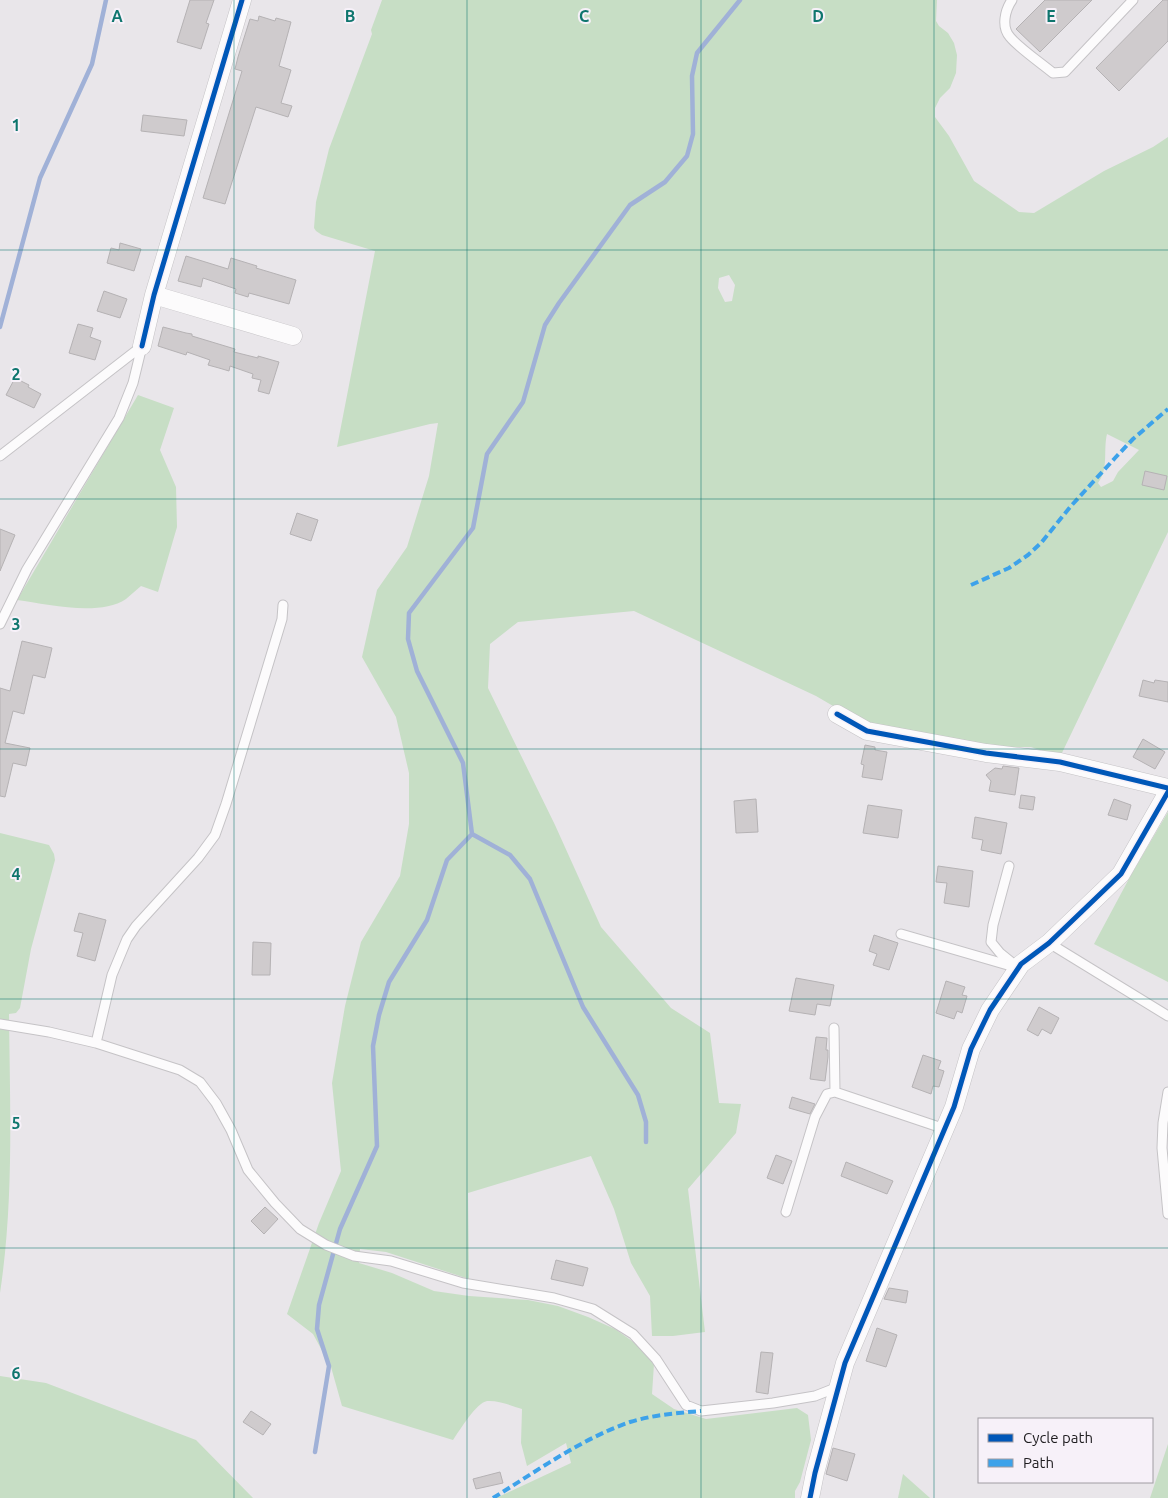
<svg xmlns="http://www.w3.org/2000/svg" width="1168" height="1498" font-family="Ubuntu,sans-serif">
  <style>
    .green { fill: #c7dec5; fill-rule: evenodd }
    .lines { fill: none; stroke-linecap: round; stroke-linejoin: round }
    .stream { stroke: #a0b1d7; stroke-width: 4.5 }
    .building { fill: #cfcbcd; stroke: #b5b2b4 }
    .service-casing { stroke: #c5c3c6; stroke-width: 11 }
    .minor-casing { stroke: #c5c3c6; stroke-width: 19 }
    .service { stroke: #fcfbfc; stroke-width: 9 }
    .minor { stroke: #fcfbfc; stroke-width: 18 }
    .quiet { stroke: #3da2ea; stroke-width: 4; stroke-dasharray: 8 4; stroke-linecap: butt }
    .cycleway-casing { stroke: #f7f1f9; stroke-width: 8 }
    .cycleway { stroke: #0057b8; stroke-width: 5 }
    .grid { fill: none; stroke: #0f766e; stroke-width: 1; stroke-opacity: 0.55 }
    .grid-label { font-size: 16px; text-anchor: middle; font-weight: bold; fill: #0f766e; stroke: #f7f1f9; stroke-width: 4; stroke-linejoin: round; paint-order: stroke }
  </style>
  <rect width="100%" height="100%" fill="#e9e6ea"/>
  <!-- green -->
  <path class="green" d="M382,0H937L936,21L939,26L948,33L954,43L957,55L956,73L950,88L940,98L935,108V117L949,136L974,181L1019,212L1034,213L1104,171L1153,147L1168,137V532L1060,757L1031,747H1003L869,727L816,696L634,611L518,622L490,644L488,688L555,825L601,927L671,1008L710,1033L719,1103L741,1104L736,1133L688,1189L705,1332L673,1336H652L650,1296L631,1263L614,1209L591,1156L468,1193L469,1279L386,1252L360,1249L359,1263L392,1273L434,1291L469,1296L528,1300L558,1306L588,1317L615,1329L642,1348L654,1364L652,1394L674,1409L706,1419L797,1408L808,1415L811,1440L800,1482L795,1491V1498H496L571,1463L566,1443L527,1466L521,1443L522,1409C512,1406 498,1400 487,1401C476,1403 460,1430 453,1440L342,1406L331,1367L313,1334L287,1314L319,1223L341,1171L332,1083L345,1006L361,942L400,876L409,824V773L396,717L362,657L377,590L407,547L429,476L438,423L430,424L337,447L375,251L322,235L316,231L314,228L316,202L329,149L372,34L371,30ZM729,275L735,285L732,301L725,302L718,288L719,278ZM1107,434L1139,450L1118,472L1113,481L1101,487L1098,483C1109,469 1103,450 1107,434Z
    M138,395L174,408L160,450L176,487L177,527L158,592L141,586C136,590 131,595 126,599C99,617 47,604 17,600Z
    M1168,812V982L1094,944L1131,875Z
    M0,833L49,845L54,854L55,860L31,949L20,1008L16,1013L9,1014C10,1107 14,1200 0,1293Z
    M0,1376L46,1383L196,1440L253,1498H0Z
    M1168,1444V1498H1150Z
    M903,1474L930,1498H898Z"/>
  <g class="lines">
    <!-- stream -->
    <path class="stream" d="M0,327L40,178L92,64L106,0
      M646,1142V1122L638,1095L583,1007L530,879L510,855L472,834L463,763L417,671L408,639L409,613L473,528L487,454L523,402L545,325L559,303L630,205L665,182L687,156L693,134L692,76L697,53L740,0
      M315,1452L329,1366L317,1329L319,1305L340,1229L377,1146L373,1046L379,1015L389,982L427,920L447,860L472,834"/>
  </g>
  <!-- building -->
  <path class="building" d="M190,0H214L206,23L209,24L201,49L177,42Z
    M1045,0H1092L1040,52L1016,29Z
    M1163,0H1168V41L1119,91L1096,68Z
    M259,16L275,21L276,18L291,22L279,66L291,70L281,103L292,106L288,117L256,107L225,204L203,198L242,71L235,69L238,57L250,19L258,21Z
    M143,115L187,120L184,136L141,131Z
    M120,243L141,249L134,271L107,263L111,248L119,250Z
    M186,256L228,269L231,258L257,266L256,268L296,280L289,304L249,293L248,297L235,293L236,289L203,278L201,287L178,281Z
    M104,291L127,299L120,318L97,311Z
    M78,324L93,328L90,337L101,341L95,360L69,353Z
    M163,327L186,333L192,334V336L235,349L234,352L258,358V356L279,362L269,394L258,391L261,380L252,378L253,374L230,366L229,371L219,368L208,365L210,360L187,352L186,355L158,346Z
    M15,378L29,385L28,387L41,394L34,408L6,395Z
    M1145,471L1167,476L1164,490L1142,485Z
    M297,513L318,520L311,541L290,534Z
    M0,529L15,535L0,571Z
    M22,641L52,648L45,678L33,675L24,714L13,711L5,743L30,748L26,766L13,763L5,797L0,796V688L10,691Z
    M1143,680L1154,683L1155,680L1168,682V702L1139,696Z
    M1143,739L1165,752L1155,769L1133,757Z
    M865,745L875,747V750L887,752L882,780L862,777L864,765L861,764Z
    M1003,766L1019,768L1015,795L989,791L991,781L986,775L995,768L1002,769Z
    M1021,795L1035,797L1033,810L1019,808Z
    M756,799L758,832L736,833L734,801Z
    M1114,799L1131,805L1127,820L1108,815Z
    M868,805L902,810L898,838L863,833Z
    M975,817L1007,823L1001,854L981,850L983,840L972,838Z
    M938,866L973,871L969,907L944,903L947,883L936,882Z
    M79,913L106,920L95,961L77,956L83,933L74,931Z
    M874,935L898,943L889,970L873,965L877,954L869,951Z
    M253,942L271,943L270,975H252Z
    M796,978L834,985L830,1006L817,1004L815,1015L789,1011Z
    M946,981L965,987L962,995L967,996L962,1013L957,1011L954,1019L936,1013Z
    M1039,1007L1059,1018L1051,1034L1042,1029L1038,1036L1027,1030Z
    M816,1037L827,1038L826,1050H828V1057L825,1081L810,1079Z
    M923,1055L941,1061L938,1069L944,1071L939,1087L933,1086L931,1094L912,1087Z
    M792,1097L815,1104L810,1114L789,1108Z
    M776,1155L792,1161L783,1184L767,1178Z
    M846,1162L893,1181L887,1194L841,1176Z
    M265,1207L278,1219L264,1234L251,1221Z
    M556,1260L588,1268L583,1286L551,1279Z
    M889,1288L908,1291L906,1303L884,1299Z
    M877,1328L897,1335L886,1367L866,1361Z
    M761,1352L773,1353L768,1394L756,1392Z
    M251,1411L271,1424L263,1435L243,1422Z
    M833,1448L855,1454L847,1481L826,1474Z
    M500,1472L503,1483L476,1489L473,1479Z"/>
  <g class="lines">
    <!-- service casing -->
    <g class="service-casing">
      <path id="service" d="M1012,0C1005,10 1001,27 1010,37C1019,48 1041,63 1053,73L1065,72L1133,0
        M0,456L142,346
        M0,624L27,569L119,418L133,383L142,346
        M1009,866L993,925L991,942L1000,953L1016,966
        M901,934L1018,968
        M1049,943L1168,1016
        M0,1024L49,1032L96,1043L180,1070L200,1082L216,1103L231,1130L248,1170L275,1203L300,1229L326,1245L354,1256L391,1261L463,1283L554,1298L593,1309L633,1334L656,1359L686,1405L701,1411L773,1403L815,1396L838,1387
        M834,1028L835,1092
        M96,1043L112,975L127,939L136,926L198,858L215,835L226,804L282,619L283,605
        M1168,1092L1163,1123L1162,1148L1168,1214
        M786,1212L815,1117L827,1094L835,1092L945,1129"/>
    </g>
    <!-- minor casing -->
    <g class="minor-casing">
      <path id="minor" d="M154,295L293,336
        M142,346L154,295L242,0
        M837,714L867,731L986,753L1060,762L1168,788
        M810,1498L815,1473L845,1363L954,1107L971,1049L990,1010L1021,964L1049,943L1121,874L1168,792"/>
    </g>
    <!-- service -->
    <use href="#service" class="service"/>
    <!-- minor -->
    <use href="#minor" class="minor"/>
    <!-- quiet -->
    <path class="quiet" d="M971,585L1009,568L1028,555L1041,543L1071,506L1115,458L1133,439L1168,409
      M493,1498C537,1471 581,1439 630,1422C653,1415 677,1413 701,1411"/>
    <!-- cycleway casing -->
    <g class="cycleway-casing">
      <path id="cycleway" d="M142,346L154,295L242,0
        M837,714L867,731L986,753L1060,762L1168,788
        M810,1498L815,1473L845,1363L954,1107L971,1049L990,1010L1021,964L1049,943L1121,874L1168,792"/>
    </g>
    <!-- cycleway -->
    <use href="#cycleway" class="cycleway"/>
  </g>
  <!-- grid -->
  <path class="grid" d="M234,0V1498M467,0V1498M701,0V1498M934,0V1498M0,250H1168M0,499H1168M0,749H1168M0,999H1168M0,1248H1168"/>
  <g class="grid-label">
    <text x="117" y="22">A</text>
    <text x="350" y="22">B</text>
    <text x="584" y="22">C</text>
    <text x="818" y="22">D</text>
    <text x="1051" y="22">E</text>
    <text x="16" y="131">1</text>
    <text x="16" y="380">2</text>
    <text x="16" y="630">3</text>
    <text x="16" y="880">4</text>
    <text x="16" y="1129">5</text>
    <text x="16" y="1379">6</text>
  </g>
  <!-- legend -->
  <rect x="978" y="1418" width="175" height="65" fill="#f7f1f9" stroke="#a09ca2"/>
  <rect x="988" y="1434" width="25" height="8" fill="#0057b8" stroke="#a09ca2"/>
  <text x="1023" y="1443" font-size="15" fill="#1e1c1f">Cycle path</text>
  <rect x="988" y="1459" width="25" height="8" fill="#3da2ea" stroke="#a09ca2"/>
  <text x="1023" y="1468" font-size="15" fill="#1e1c1f">Path</text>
</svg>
